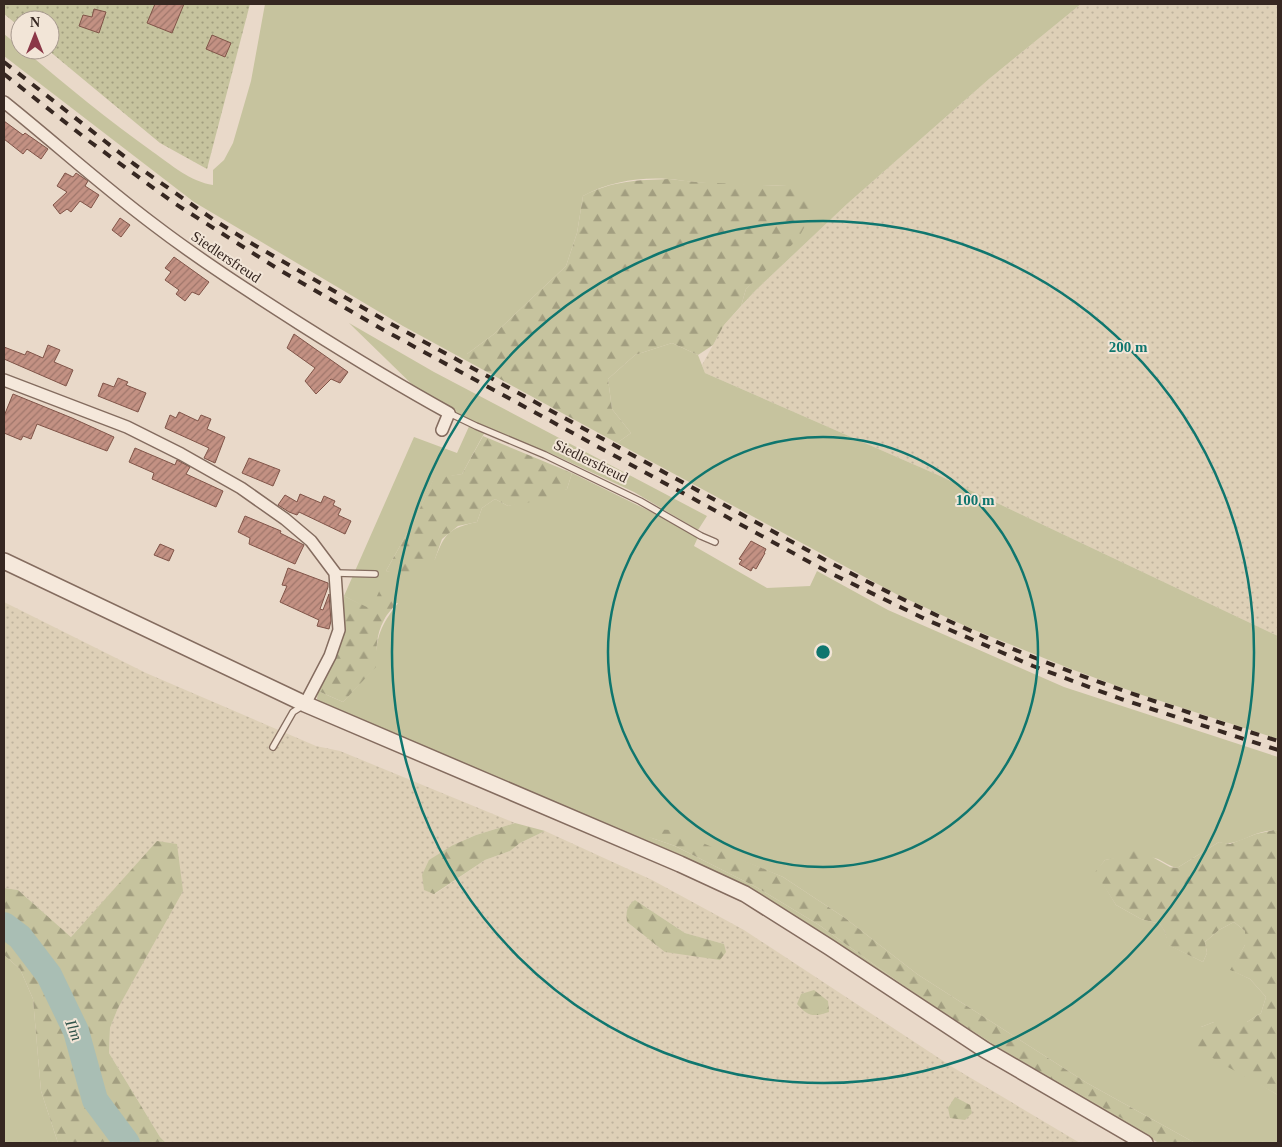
<svg xmlns="http://www.w3.org/2000/svg" width="1282" height="1147" font-family="Georgia,serif">
  <style>
    .farmland { fill: url(#farmland-dots); fill-rule: evenodd }
    .grass { fill: #c6c39e }
    .forest { fill: url(#forest-firs) }
    .garden { fill: url(#garden-dots) }
    .lines { fill: none; stroke-linecap: round; stroke-linejoin: round }
    .river { stroke: #a9beb4; stroke-width: 26 }
    .building { fill: url(#building-hatch); stroke: #805448 }
    .service-casing { stroke: #846c5f; stroke-width: 8 }
    .minor-casing { stroke: #846c5f; stroke-width: 14 }
    .tertiary-casing { stroke: #846c5f; stroke-width: 18 }
    .service { stroke: #f5e8db; stroke-width: 5.5 }
    .minor { stroke: #f5e8db; stroke-width: 11 }
    .tertiary { stroke: #f5e8db; stroke-width: 15 }
    .rail { stroke: #362721; stroke-width: 4; stroke-dasharray: 9 9; stroke-linecap: butt }
    .ring { fill: none; stroke: #0f766e; stroke-width: 2.5 }
    .labels { text-anchor: middle; dominant-baseline: central; stroke-width: 4; stroke-linejoin: round; paint-order: stroke }
    .street-label { font-size: 15px; fill: #362721; stroke: #f2e5d7 }
    .water-label { font-size: 16px; font-style: italic; fill: #32544b; stroke: #f2e5d7 }
    .centre { fill: #0f766e; stroke: #f2e5d7; stroke-width: 2.5 }
    .ring-label { font-size: 15px; text-anchor: middle; font-weight: bold; fill: #0f766e; stroke: #f2e5d7; stroke-width: 4; stroke-linejoin: round; paint-order: stroke }
  </style>
  <defs>
    <pattern id="farmland-dots" width="8" height="8" patternUnits="userSpaceOnUse" patternTransform="scale(1.25)"><rect width="8" height="8" fill="#ded0b7"/><path d="M2 2h.1M6 6h.1" fill="none" stroke="#bfb39d" stroke-width="1.8" stroke-linecap="round"/></pattern>
    <pattern id="forest-firs" width="22" height="20" patternUnits="userSpaceOnUse" patternTransform="scale(1.25)"><rect width="22" height="20" fill="#c6c39e"/><path d="M5 1l3.5 6h-7zM16 11l3.5 6h-7z" fill="#a29e80"/></pattern>
    <pattern id="garden-dots" width="8" height="8" patternUnits="userSpaceOnUse" patternTransform="scale(1.25)"><rect width="8" height="8" fill="#c6c39e"/><path d="M2 2h.1M6 6h.1" fill="none" stroke="#a29e80" stroke-width="1.8" stroke-linecap="round"/></pattern>
    <pattern id="building-hatch" width="6" height="6" patternUnits="userSpaceOnUse" patternTransform="scale(1.25)"><rect width="6" height="6" fill="#c39183"/><path d="M-1 1l2-2M0 6l6-6M5 7l2-2" fill="none" stroke="#9f766b"/></pattern>
  </defs>
  <rect width="100%" height="100%" fill="#e9d9c9"/>
  <g class="farmland">
    <polygon points="1081,4 1278,4 1278,636 938,475 705,373 702,365 724,325 756,290 847,204 989,79"/>
    <path d="M4,602l142,71 170,73 24,5 175,72 -39,12 -23,10 -18,49 50,-34 25,-9 10,-8 25,-12 107,49 92,50 210,138 126,75h-914l-6,-6 -51,-84 1,-25 8,-20 39,-166 -86,95 -53,-47 -14,-2zM635,900l50,33 39,11 -77,-6 -20,-16z"/>
  </g>
  <g class="grass">
    <path d="M265,4h816l-92,75 -142,125 -91,86 -15,16 5,-17 24,-25 17,-78c-31,-1 -62,-1 -92,-4 -9,0 -18,-3 -27,-3 -29,-2 -59,3 -85,17l-6,37 -11,33 -72,68 -27,20v7l-64,-35 -209,-124 -190,-146v-22l16,13v3h4c42,35 84,70 129,102 17,12 38,30 60,33v-15l11,-10 9,-17 18,-62z"/>
    <path d="M349,323l85,49 273,144 -9,14 -64,-38 -82,-38 -65,-26 -25,46 -28,5 -19,40 -29,52 7,1 42,-13c10,-26 14,-31 42,-37l5,-14 13,-9 13,7 59,-17 5,-16 106,52 20,12 -4,9 73,42 43,-2 7,-15 71,39 176,77 214,70v74c-17,-3 -31,9 -47,12 -4,1 -9,0 -12,-1l-42,26c-8,-2 -12,-6 -19,-9 -10,-4 -42,-1 -53,1l-9,12 20,33 25,14 19,5 5,8 4,13 34,17 4,-9 -2,-11 14,-12 15,-8 11,9v14l-14,25 19,9 16,18 -5,16 -14,9h-33l-13,5 52,53 25,15v48h-83l-108,-60 -170,-109 -72,-56 -62,-41 -47,-19 -87,-21 26,9 81,41 63,38 106,76 87,55 155,87h-8l-97,-54 -140,-85 -105,-74 -62,-38 -430,-186 -8,-7 1,-8 25,11 32,-35c1,-30 5,-41 23,-64l-27,7 -27,-14 70,-159 43,16 14,-31 -47,-26z"/>
    <polygon points="672,343 698,355 705,373 938,475 1278,636 1278,739 1139,694 1071,669 972,629 898,595 617,443 631,433 612,409 608,379 635,355"/>
    <polygon points="4,955 20,969 33,999 41,1091 58,1143 4,1143"/>
  </g>
  <g class="forest">
    <path d="M669,179l26,3 92,4 18,7 4,8 1,10 -3,11 -9,17 -52,50 -5,17 -17,19 -11,20 -15,10 -26,-12 -37,12 -27,24 4,30 19,24 -14,10 -150,-82v-7l27,-20 72,-68 11,-33 6,-37c28,-15 55,-16 86,-17z"/>
    <polygon points="483,436 572,473 567,489 548,499 508,506 495,499 482,508 477,522 458,526 442,539 435,559 421,571 409,577 386,571 415,519 434,478 462,474"/>
    <path d="M383,583l16,9c-2,16 -8,15 -15,28 -8,14 -8,31 -8,47l-33,35 -25,-11 26,-58v-37l27,13z"/>
    <polygon points="515,823 545,831 520,843 510,851 485,860 434,894 424,890 422,875 429,860 453,845 476,835"/>
    <polygon points="652,829 672,830 783,877 845,918 917,974 1087,1083 1195,1143 1167,1143 1164,1142 1012,1056 925,1001 819,925 756,887 675,846 649,837"/>
    <polygon points="1274,830 1278,831 1278,1095 1219,1062 1189,1043 1201,1027 1214,1022 1247,1022 1261,1013 1266,997 1250,979 1230,970 1245,945 1245,931 1234,922 1219,930 1205,942 1207,953 1203,962 1168,945 1165,932 1160,924 1141,919 1116,905 1095,872 1105,860 1119,857 1126,846 1140,850 1170,867 1177,868 1219,842 1230,844 1256,834"/>
    <polygon points="157,841 177,844 183,891 118,1008 110,1028 109,1053 160,1137 166,1143 58,1143 41,1091 33,999 20,969 4,955 4,888 18,890 71,937"/>
    <path d="M635,900l50,33 39,11 2,8 -6,8 -55,-8 -38,-30c-1,-11 -1,-15 8,-22z"/>
    <path d="M814,990l14,11 1,11c-15,5 -21,5 -32,-8l4,-10z"/>
    <polygon points="955,1097 970,1105 972,1113 965,1120 950,1118 948,1108"/>
  </g>
  <polygon class="garden" points="4,4 250,4 207,169 160,143 48,50 50,50 50,20 20,20 20,27 4,14"/>
  <g class="lines">
    <polyline class="river" points="4,925 20,937 49,975 76,1031 95,1100 127,1143"/>
  </g>
  <g class="building">
    <polygon points="155,4 184,4 172,33 147,23"/>
    <polygon points="94,9 106,12 99,33 79,26 83,15 92,17"/>
    <polygon points="212,35 231,43 225,57 206,49"/>
    <polygon points="4,121 23,135 25,133 48,149 41,159 27,149 23,154 4,139"/>
    <polygon points="65,173 73,177 76,173 88,181 85,186 99,195 91,208 80,201 71,212 67,209 60,214 53,205 67,192 57,186"/>
    <polygon points="120,218 130,225 121,237 112,230"/>
    <polygon points="174,257 209,282 199,295 192,292 185,301 176,294 179,290 165,280 171,272 165,268"/>
    <polygon points="294,334 348,372 340,383 331,379 316,394 305,381 315,368 287,348"/>
    <polygon points="48,345 60,350 54,362 73,370 66,386 4,359 4,347 25,355 27,351 43,358"/>
    <polygon points="118,378 128,382 126,385 146,393 138,412 98,396 103,383 114,387"/>
    <polygon points="13,394 72,418 114,437 107,451 37,424 31,439 23,436 21,440 4,433 4,416"/>
    <polygon points="179,412 198,421 201,415 211,419 207,429 225,437 215,463 204,458 209,448 165,428 170,415 176,418"/>
    <polygon points="135,448 175,465 177,460 190,467 186,474 223,491 216,507 152,479 154,473 129,462"/>
    <polygon points="249,458 280,470 273,486 242,473"/>
    <polygon points="300,494 321,503 324,496 335,501 333,505 341,509 338,515 351,521 345,534 299,512 297,515 289,512 278,505 285,495 297,502"/>
    <polygon points="245,516 281,531 280,533 304,545 295,564 249,544 250,538 238,532"/>
    <polygon points="751,541 766,549 764,553 765,553 756,569 753,567 751,571 739,564 742,560 739,559"/>
    <polygon points="160,544 174,550 169,561 154,555"/>
    <polygon points="288,568 328,583 328,587 320,609 323,610 329,594 331,621 329,629 317,626 319,620 280,602 287,586 282,585"/>
  </g>
  <g class="lines">
    <defs>
      <g id="service">
        <polyline points="449,413 476,426 545,455 640,501 701,536 715,542"/>
        <polyline points="335,573 375,574"/>
        <polyline points="273,747 293,712 304,705"/>
      </g>
      <g id="minor">
        <path d="M4,102c50,40 97,83 149,122 47,36 97,68 147,100 49,31 98,61 149,89l-7,17"/>
        <polyline points="4,380 127,427 181,454 241,488 285,519 311,541 335,573 339,630 330,656 305,704"/>
      </g>
      <polyline id="tertiary" points="4,561 305,704 680,864 745,894 829,947 985,1050 1145,1143"/>
    </defs>
    <use href="#service" class="service-casing"/>
    <use href="#minor" class="minor-casing"/>
    <use href="#tertiary" class="tertiary-casing"/>
    <use href="#service" class="service"/>
    <use href="#minor" class="minor"/>
    <use href="#tertiary" class="tertiary"/>
    <g class="rail">
      <path d="M4,62l130,102 80,56 42,26 130,75 445,242c54,28 111,56 168,80 91,39 185,68 279,98"/>
      <polyline points="4,74 89,141 174,203 278,269 380,328 826,571 925,619 1033,666 1121,699 1278,750"/>
    </g>
  </g>
  <g class="ring">
    <circle cx="823" cy="652" r="215"/>
    <circle cx="823" cy="652" r="431"/>
  </g>
  <g class="labels">
    <g class="street-label">
      <text transform="translate(226 257) rotate(34)">Siedlersfreud</text>
      <text transform="translate(591 461) rotate(26)">Siedlersfreud</text>
    </g>
    <g class="water-label">
      <text transform="translate(74 1030) rotate(68)">Ilm</text>
    </g>
  </g>
  <circle cx="823" cy="652" r="8" class="centre"/>
  <g class="ring-label">
    <text x="1128" y="352">200 m</text>
    <text x="975" y="505">100 m</text>
  </g>
  <rect width="1282" height="1147" fill="none" stroke="#362721" stroke-width="10"/>
  <g transform="translate(35 35)"><circle r="24" fill="#f2e5d7" stroke="#a7998e"/>
  <path d="M0-4L9 19L0 12L-9 19Z" fill="#8b3747"/>
  <text y="-8" font-size="14" font-weight="bold" text-anchor="middle" fill="#362721">N</text>
  </g>
</svg>
